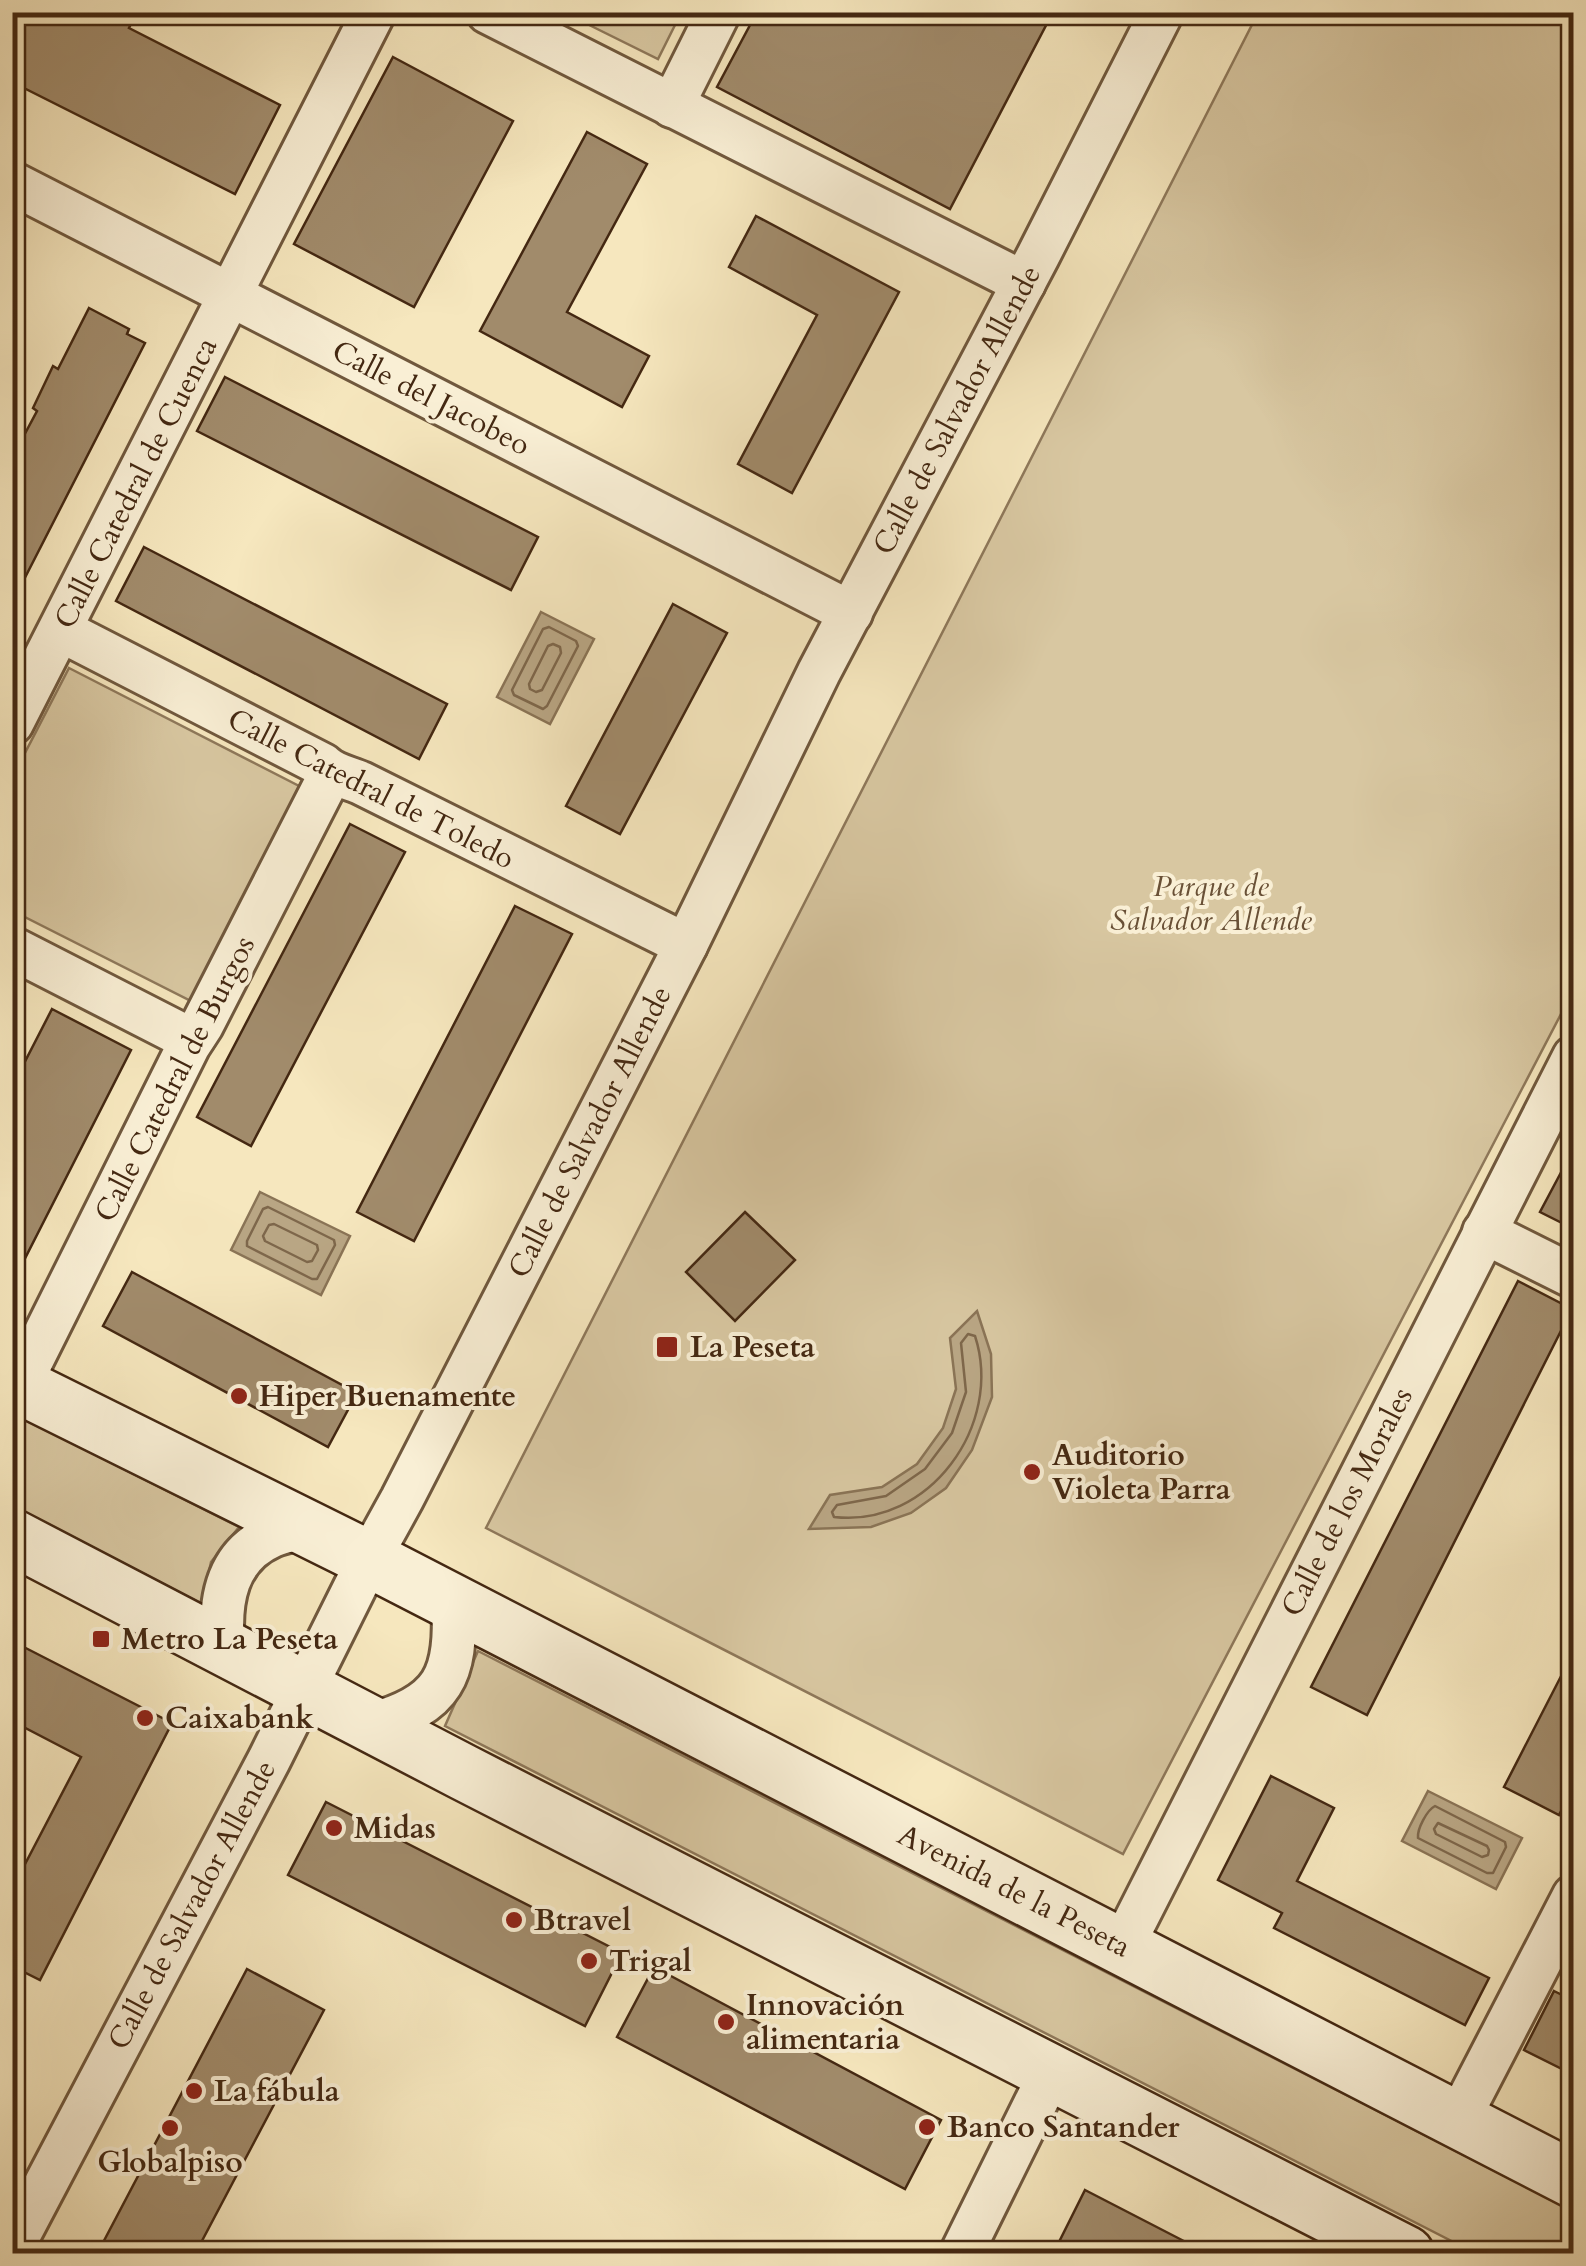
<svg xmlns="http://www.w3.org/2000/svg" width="1586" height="2266" font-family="Cardo,serif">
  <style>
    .green { fill: #d8c7a1; stroke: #8e785a; stroke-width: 2.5 }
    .water { fill: #b9a684; stroke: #8a7456; stroke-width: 2.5 }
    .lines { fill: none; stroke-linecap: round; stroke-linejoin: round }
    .shore { stroke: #7e674b; stroke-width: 2.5 }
    .building { fill: #a18b6b; stroke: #442812; stroke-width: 2.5 }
    .street-casing { stroke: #70583d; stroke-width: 48 }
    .secondary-casing { stroke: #442812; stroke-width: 60 }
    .street { stroke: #f9efd5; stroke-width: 42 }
    .secondary { stroke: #f9efd5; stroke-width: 55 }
    .poi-dot { fill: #8f2418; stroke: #f9efd5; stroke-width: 4 }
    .labels { text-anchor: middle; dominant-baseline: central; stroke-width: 8; stroke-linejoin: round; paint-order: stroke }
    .street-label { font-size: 30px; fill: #442812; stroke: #f9efd5 }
    .park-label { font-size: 30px; font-style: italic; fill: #695036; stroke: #f9efd5 }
    .poi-label { font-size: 30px; font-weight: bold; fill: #442812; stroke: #f9efd5; text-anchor: start }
  </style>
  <rect width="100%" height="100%" fill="#f6e7be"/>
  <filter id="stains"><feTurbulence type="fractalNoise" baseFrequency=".002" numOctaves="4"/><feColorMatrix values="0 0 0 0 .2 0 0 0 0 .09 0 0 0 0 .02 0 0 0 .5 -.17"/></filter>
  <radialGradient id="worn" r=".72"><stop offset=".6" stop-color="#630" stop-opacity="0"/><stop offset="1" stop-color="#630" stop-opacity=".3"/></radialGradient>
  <g class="green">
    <polygon points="565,13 681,12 681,13 658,59"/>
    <polygon points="1258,13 1573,13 1573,991 1123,1854 486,1528"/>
    <polygon points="69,668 301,787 191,1001 13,911 12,778"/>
    <polygon points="12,1413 239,1527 211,1562 202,1604 13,1506"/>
    <polygon points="478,1651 1573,2211 1573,2253 1475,2253 445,1726"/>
  </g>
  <g class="water">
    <polygon points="541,612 594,639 550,724 497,697"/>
    <polygon points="260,1192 350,1236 321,1295 231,1250"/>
    <polygon points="977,1311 991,1354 992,1397 972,1450 946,1488 911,1513 871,1527 809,1529 830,1495 882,1487 917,1464 943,1428 956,1389 950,1338"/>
    <polygon points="1428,1791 1522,1838 1496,1889 1402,1841"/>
  </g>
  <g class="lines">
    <g class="shore">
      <polygon points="549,627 576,641 578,646 547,706 543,709 514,695 512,690 543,629"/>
      <polygon points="553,644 560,647 561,653 542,690 536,692 530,689 529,684 548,646"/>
      <polygon points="268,1207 334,1240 335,1245 317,1279 312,1279 247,1246 247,1241 263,1209"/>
      <polygon points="274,1224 317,1245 318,1250 312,1261 307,1262 265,1241 263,1236 269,1225"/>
      <path d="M968,1334l7,2c29,89 -46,192 -141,181l-2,-5 5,-7 49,-9 39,-27 27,-36 14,-41 -5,-49z"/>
      <path d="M1435,1806l70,36 1,5 -13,26h-6l-69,-35c-1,-9 9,-28 17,-32z"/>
      <polygon points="1438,1823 1487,1846 1489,1850 1488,1855 1482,1857 1436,1834 1434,1829"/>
    </g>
  </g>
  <g class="building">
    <polygon points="31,12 137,12 129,28 280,105 235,194 12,82 12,49"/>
    <polygon points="757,12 1053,12 950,209 717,87"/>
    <polygon points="393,57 513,121 414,307 294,244"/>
    <polygon points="587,132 647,164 567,312 649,356 622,407 480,331"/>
    <polygon points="756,216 899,292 792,493 738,464 817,315 729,267"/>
    <polygon points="89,308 129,329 127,334 145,343 12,603 12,458 37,411 33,408 53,366 58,369"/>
    <polygon points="225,377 538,537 511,590 197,431"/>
    <polygon points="144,547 447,704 419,759 116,601"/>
    <polygon points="673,604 727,633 620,834 566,806"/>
    <polygon points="350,824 405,852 251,1146 197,1117"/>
    <polygon points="515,906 572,934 414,1241 357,1212"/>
    <polygon points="52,1009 131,1050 13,1282 12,1072 18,1075"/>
    <polygon points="1574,1148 1574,1229 1540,1212"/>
    <polygon points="745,1212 795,1260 735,1321 686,1272"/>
    <polygon points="132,1272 357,1393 328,1447 103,1326"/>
    <polygon points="1518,1281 1572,1309 1367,1715 1311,1687"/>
    <polygon points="12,1641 172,1723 40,1980 12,1966 12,1889 81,1757 12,1721"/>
    <polygon points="1574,1651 1574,1786 1559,1815 1504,1787"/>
    <polygon points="1271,1776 1334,1808 1297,1881 1489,1978 1465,2025 1274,1928 1282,1913 1218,1880"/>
    <polygon points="326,1802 622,1953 585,2026 288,1875"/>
    <polygon points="654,1967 941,2120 905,2189 617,2037"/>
    <polygon points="247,1969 324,2010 195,2254 97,2254"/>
    <polygon points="1554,1991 1574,2001 1574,2075 1524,2050"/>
    <polygon points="1085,2190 1209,2254 1053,2254"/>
  </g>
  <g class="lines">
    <defs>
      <g id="street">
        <polyline points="488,12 1024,283"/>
        <polyline points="672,106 719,12"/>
        <polyline points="12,183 851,613"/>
        <path d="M58,636l7,-2 7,2 251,129c10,10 24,12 38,18l325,162"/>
        <polyline points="12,723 374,12"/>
        <polyline points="12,948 180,1034 195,1035"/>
        <polyline points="1484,1232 1574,1277"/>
        <polyline points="23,1387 30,1364 189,1045 202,1025 331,773"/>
        <path d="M223,1646c-4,-45 3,-90 49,-110 9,-4 21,-6 31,-9"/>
        <path d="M373,1724c70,-19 85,-49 80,-120"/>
        <polyline points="1122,1947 1574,1057"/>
        <polyline points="1457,2122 1574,1896"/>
        <polyline points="12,2248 269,1760 369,1559 402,1499 686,945 819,672 1038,256 1162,12"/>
        <polyline points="961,2254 1051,2072"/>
      </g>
      <g id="secondary">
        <polyline points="12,1382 369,1559 1574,2180"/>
        <polyline points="12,1537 463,1772 1406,2254"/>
      </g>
    </defs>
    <use href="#street" class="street-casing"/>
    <use href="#secondary" class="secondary-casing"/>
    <use href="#street" class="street"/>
    <use href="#secondary" class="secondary"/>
  </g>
  <g class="poi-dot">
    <rect x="655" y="1335" width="24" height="24" rx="5"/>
    <circle cx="239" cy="1396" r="10"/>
    <circle cx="1032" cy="1472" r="10"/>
    <rect x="91" y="1629" width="20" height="20" rx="5"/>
    <circle cx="145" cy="1718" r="10"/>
    <circle cx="334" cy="1828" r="10"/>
    <circle cx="514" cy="1920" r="10"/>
    <circle cx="589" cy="1961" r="10"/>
    <circle cx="726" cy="2022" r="10"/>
    <circle cx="194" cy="2091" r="10"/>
    <circle cx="927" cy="2127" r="10"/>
    <circle cx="170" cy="2128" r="10"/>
  </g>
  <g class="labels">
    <g class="street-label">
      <text transform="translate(431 398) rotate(27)">Calle del Jacobeo</text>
      <text transform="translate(957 410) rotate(-62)">Calle de Salvador Allende</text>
      <text transform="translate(136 483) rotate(-63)">Calle Catedral de Cuenca</text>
      <text transform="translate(371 789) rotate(27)">Calle Catedral de Toledo</text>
      <text transform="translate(175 1079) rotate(-63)">Calle Catedral de Burgos</text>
      <text transform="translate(590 1132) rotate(-63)">Calle de Salvador Allende</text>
      <text transform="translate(1347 1502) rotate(-63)">Calle de los Morales</text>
      <text transform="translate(1014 1891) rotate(27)">Avenida de la Peseta</text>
      <text transform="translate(192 1905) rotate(-62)">Calle de Salvador Allende</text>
    </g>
    <g class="park-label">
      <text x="1211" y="886">Parque de<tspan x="1211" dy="34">Salvador Allende</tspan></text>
    </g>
    <g class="poi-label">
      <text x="690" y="1347">La Peseta</text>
      <text x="259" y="1396">Hiper Buenamente</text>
      <text x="1052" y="1455">Auditorio<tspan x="1052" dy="34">Violeta Parra</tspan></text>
      <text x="121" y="1639">Metro La Peseta</text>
      <text x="165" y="1718">Caixabank</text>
      <text x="354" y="1828">Midas</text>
      <text x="534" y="1920">Btravel</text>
      <text x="609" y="1961">Trigal</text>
      <text x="746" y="2005">Innovación<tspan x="746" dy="34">alimentaria</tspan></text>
      <text x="214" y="2091">La fábula</text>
      <text x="947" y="2127">Banco Santander</text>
      <text x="170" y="2162" text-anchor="middle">Globalpiso</text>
    </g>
  </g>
  <rect width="1586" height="2266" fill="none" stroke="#f6e7be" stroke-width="50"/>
  <rect x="15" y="15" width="1556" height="2236" fill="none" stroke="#442812" stroke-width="5"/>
  <rect x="25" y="25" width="1536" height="2216" fill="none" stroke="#442812" stroke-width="2.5"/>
  <rect width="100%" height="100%" filter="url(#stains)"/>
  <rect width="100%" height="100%" fill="url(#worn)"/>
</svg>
